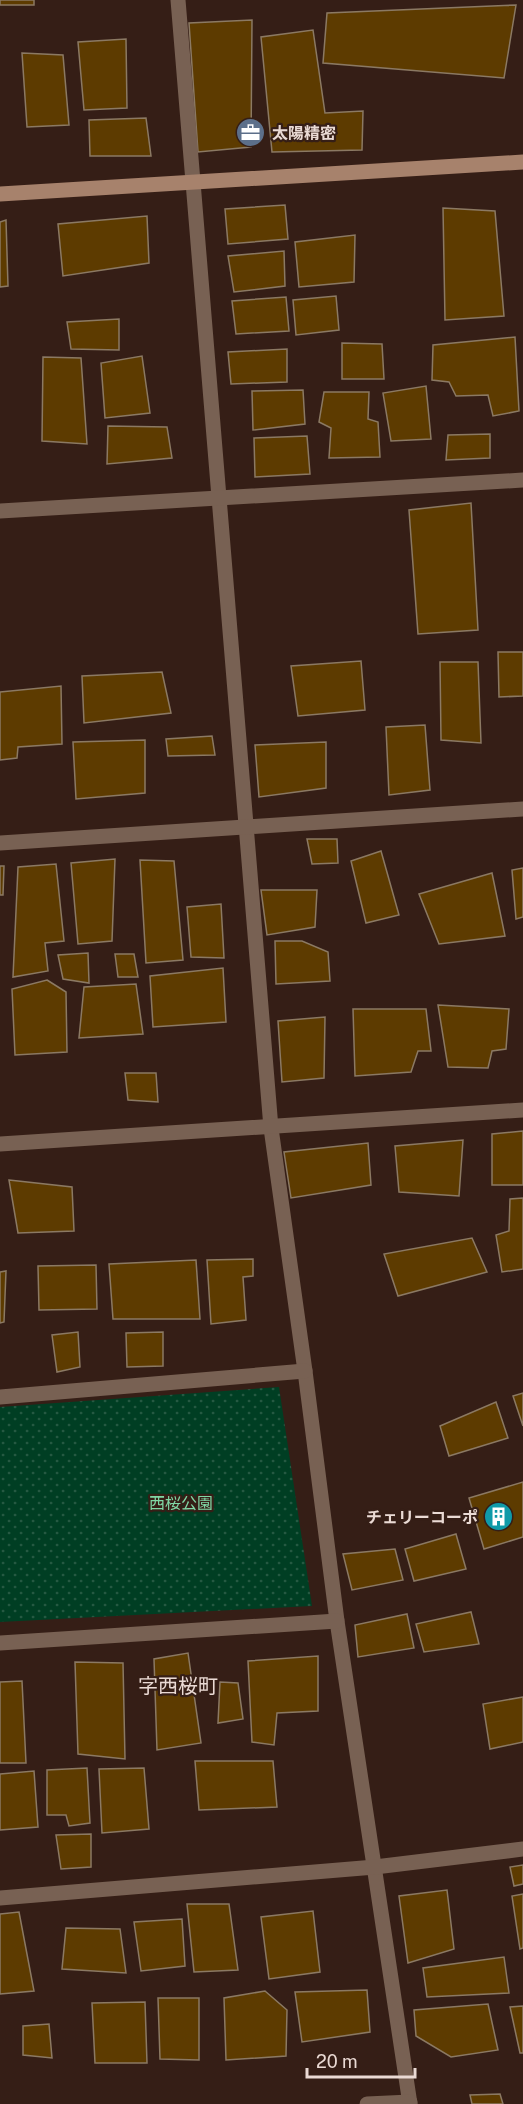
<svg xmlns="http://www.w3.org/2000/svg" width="523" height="2104" font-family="'Public Sans','Noto Sans JP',sans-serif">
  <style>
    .park { fill: url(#park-dots) }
    .building { fill: #5d3b00; stroke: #8b7963; stroke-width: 1.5 }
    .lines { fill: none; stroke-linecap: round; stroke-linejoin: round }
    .street { stroke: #786153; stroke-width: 15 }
    .secondary { stroke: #a7826c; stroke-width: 15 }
    .labels { text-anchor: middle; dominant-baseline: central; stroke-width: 4.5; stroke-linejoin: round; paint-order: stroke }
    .poi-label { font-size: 16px; font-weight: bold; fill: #eadad4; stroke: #351e16; text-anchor: start }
    .park-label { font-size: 16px; fill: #80d7a5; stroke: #351e16 }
    .quarter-label { font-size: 20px; fill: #eadad4; stroke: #351e16 }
  </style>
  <defs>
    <pattern id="park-dots" width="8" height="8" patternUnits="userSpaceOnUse" patternTransform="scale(1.5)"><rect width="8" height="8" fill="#003e23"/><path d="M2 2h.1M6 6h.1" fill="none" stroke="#255942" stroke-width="1.8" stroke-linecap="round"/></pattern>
  </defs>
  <rect width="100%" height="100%" fill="#351e16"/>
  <polygon class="park" points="279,1387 312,1606 0,1622 0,1407"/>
  <g class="building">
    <rect x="0" y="0" width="34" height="5"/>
    <polygon points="516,5 504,78 323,63 327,13"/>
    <polygon points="252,20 251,147 198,152 189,23"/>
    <polygon points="313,30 325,113 363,111 362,150 272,152 261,37"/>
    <polygon points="126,39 127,108 84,110 78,42"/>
    <polygon points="22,53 63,55 69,125 27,127"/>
    <polygon points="146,118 151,156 90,156 89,120"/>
    <polygon points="285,205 288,239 228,244 225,209"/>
    <polygon points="443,208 495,211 504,316 445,320"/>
    <polygon points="147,216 149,263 63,276 58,224"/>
    <polygon points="6,220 8,286 0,287 0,222"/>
    <polygon points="355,235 354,282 299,287 295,242"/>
    <polygon points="284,251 285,286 234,292 228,256"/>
    <polygon points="336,296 339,330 296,335 293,300"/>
    <polygon points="286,297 289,331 236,334 232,301"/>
    <polygon points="119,319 119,350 71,349 67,322"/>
    <polygon points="515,337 519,411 493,416 488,395 456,396 449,382 432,380 433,345"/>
    <polygon points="342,343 382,344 384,379 342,379"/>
    <polygon points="287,349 287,382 231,384 228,352"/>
    <polygon points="142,356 150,413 105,418 101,363"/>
    <polygon points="43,357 81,358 87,444 42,441"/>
    <polygon points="426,386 431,439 391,441 383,393"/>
    <polygon points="303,390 305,424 253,430 252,391"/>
    <polygon points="324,392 369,392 368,419 378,422 380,457 329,458 331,428 319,422"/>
    <polygon points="108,426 167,427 172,458 107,464"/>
    <polygon points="490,434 490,458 446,460 448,435"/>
    <polygon points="307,436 310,474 255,477 254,438"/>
    <polygon points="471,503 478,630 418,634 409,510"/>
    <polygon points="498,652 523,652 523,696 499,697"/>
    <polygon points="361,661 365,710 298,716 291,666"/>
    <polygon points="440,662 478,662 481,743 441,740"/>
    <polygon points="162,672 171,713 84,723 82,676"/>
    <polygon points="61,686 62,744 18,747 17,758 0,760 0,692"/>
    <polygon points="425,725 430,790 389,795 386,727"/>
    <polygon points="212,736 215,755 168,756 166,739"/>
    <polygon points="145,740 145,793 76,799 73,742"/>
    <polygon points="326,742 326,788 259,797 255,745"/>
    <polygon points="307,839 337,839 338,863 312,864"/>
    <polygon points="381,851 399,915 366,923 351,861"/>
    <polygon points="115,859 112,941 78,944 71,863"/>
    <polygon points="140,860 174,861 183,960 146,963"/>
    <polygon points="56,864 64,941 45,943 48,971 13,977 18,867"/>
    <polygon points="0,866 4,866 3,895 0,895"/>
    <polygon points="523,868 523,917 516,919 512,870"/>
    <polygon points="492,873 505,936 439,944 419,894"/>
    <polygon points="261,890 317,890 315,927 267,935"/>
    <polygon points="221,904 224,958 191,957 187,907"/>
    <polygon points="275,941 302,941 328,952 330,981 276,984"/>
    <polygon points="88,953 89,983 63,979 58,955"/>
    <polygon points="115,954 134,954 138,977 118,977"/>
    <polygon points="223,968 226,1022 153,1027 150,976"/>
    <polygon points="47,980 66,992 67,1052 15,1055 12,989"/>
    <polygon points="136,984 143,1034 79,1038 84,987"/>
    <polygon points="438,1005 509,1009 506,1049 492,1051 488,1068 448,1067"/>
    <polygon points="353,1009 426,1009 431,1051 418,1051 411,1072 355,1076"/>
    <polygon points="325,1017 324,1078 282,1082 278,1021"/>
    <polygon points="125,1073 156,1073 158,1102 128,1100"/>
    <polygon points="523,1131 523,1185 492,1185 492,1134"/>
    <polygon points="463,1140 459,1196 399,1192 395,1146"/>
    <polygon points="368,1143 371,1185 291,1198 284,1152"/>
    <polygon points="9,1180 72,1187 74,1231 18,1233"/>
    <polygon points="523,1198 523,1269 502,1272 496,1235 509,1231 510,1199"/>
    <polygon points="472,1238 487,1272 398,1296 384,1254"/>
    <polygon points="253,1259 253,1276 243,1277 246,1320 211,1324 207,1260"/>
    <polygon points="196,1260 200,1319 113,1319 109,1264"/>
    <polygon points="96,1265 97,1309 39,1310 38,1266"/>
    <polygon points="6,1271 4,1322 0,1323 0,1272"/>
    <polygon points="78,1332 80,1367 57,1372 52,1335"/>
    <polygon points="163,1332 163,1366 127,1367 126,1333"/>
    <polygon points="523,1393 523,1426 513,1396"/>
    <polygon points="496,1402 508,1438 449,1456 440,1426"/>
    <polygon points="523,1482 523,1537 484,1549 469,1498"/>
    <polygon points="456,1534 466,1569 414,1581 405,1549"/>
    <polygon points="395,1549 403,1580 352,1590 343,1554"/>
    <polygon points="471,1612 479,1644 424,1652 416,1624"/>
    <polygon points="407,1614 414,1648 358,1657 355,1625"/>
    <polygon points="188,1653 201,1743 157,1750 154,1659"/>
    <polygon points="318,1656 318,1711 277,1713 274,1745 252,1742 248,1661"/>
    <polygon points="75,1662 123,1663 125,1759 78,1754"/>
    <polygon points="22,1681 26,1763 0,1763 0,1682"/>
    <polygon points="220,1682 238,1683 243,1719 218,1723"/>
    <polygon points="523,1697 523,1742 490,1749 483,1704"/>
    <polygon points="195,1761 273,1761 277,1807 199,1810"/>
    <polygon points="87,1768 90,1823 69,1826 66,1815 47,1815 47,1770"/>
    <polygon points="144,1768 149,1829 102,1833 99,1769"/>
    <polygon points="34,1771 38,1827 0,1830 0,1774"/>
    <polygon points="91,1834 91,1867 61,1869 56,1835"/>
    <polygon points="523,1865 523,1884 514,1886 510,1867"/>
    <polygon points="447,1890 454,1949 408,1963 399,1896"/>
    <polygon points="523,1894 523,1948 520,1949 512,1896"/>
    <polygon points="187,1904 229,1904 238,1970 194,1972"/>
    <polygon points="313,1911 320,1972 269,1979 261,1917"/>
    <polygon points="19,1912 34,1991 0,1994 0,1914"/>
    <polygon points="182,1919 185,1966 141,1971 134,1922"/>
    <polygon points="66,1928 120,1929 126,1973 62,1969"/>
    <polygon points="504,1957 509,1993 427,1997 423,1968"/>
    <polygon points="367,1990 370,2032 302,2042 295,1992"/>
    <polygon points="265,1991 287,2010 286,2056 226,2060 224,1998"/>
    <polygon points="158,1998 199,1998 199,2060 160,2059"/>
    <polygon points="145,2002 147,2063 95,2063 92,2003"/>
    <polygon points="488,2004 498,2050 451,2057 416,2036 414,2010"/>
    <polygon points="523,2006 523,2053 520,2053 510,2007"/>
    <polygon points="49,2024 52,2058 23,2055 23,2026"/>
    <polygon points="500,2094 503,2104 472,2104 470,2095"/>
  </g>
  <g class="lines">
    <g class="street">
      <polyline points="178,0 271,1128 305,1371 337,1621 410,2104"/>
      <polyline points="0,511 523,480"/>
      <polyline points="0,843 523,809"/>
      <polyline points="0,1144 523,1110"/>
      <polyline points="0,1397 305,1371"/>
      <polyline points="0,1643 337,1621"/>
      <polyline points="0,1898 375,1867 523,1849"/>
      <polyline points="367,2104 410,2102"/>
    </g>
    <polyline class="secondary" points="0,194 523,162"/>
  </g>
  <defs>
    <symbol id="office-disc" viewBox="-11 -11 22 22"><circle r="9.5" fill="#5c6f8a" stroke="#351e16"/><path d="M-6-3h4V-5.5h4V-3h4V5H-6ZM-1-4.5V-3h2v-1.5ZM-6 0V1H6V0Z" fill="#fff"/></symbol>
    <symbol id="building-disc" viewBox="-11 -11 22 22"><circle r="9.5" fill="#0f9aa8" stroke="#351e16"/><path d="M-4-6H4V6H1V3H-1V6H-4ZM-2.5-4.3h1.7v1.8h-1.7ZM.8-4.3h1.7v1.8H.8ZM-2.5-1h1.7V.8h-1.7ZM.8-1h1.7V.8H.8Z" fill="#fff"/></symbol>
  </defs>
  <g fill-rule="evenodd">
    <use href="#office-disc" x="234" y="116" width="33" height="33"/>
    <use href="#building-disc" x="482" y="1500" width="33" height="33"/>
  </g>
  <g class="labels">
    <g class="poi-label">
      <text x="272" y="133">太陽精密</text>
      <text x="478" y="1517" text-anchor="end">チェリーコーポ</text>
    </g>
    <g class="park-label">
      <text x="181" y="1503">西桜公園</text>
    </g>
    <g class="quarter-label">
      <text x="178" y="1686">字西桜町</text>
    </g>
  </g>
  <path d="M307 2068v9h108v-9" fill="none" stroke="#eadad4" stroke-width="3"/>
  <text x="316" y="2068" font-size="18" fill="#eadad4" stroke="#351e16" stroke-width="4.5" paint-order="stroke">20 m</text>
</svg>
